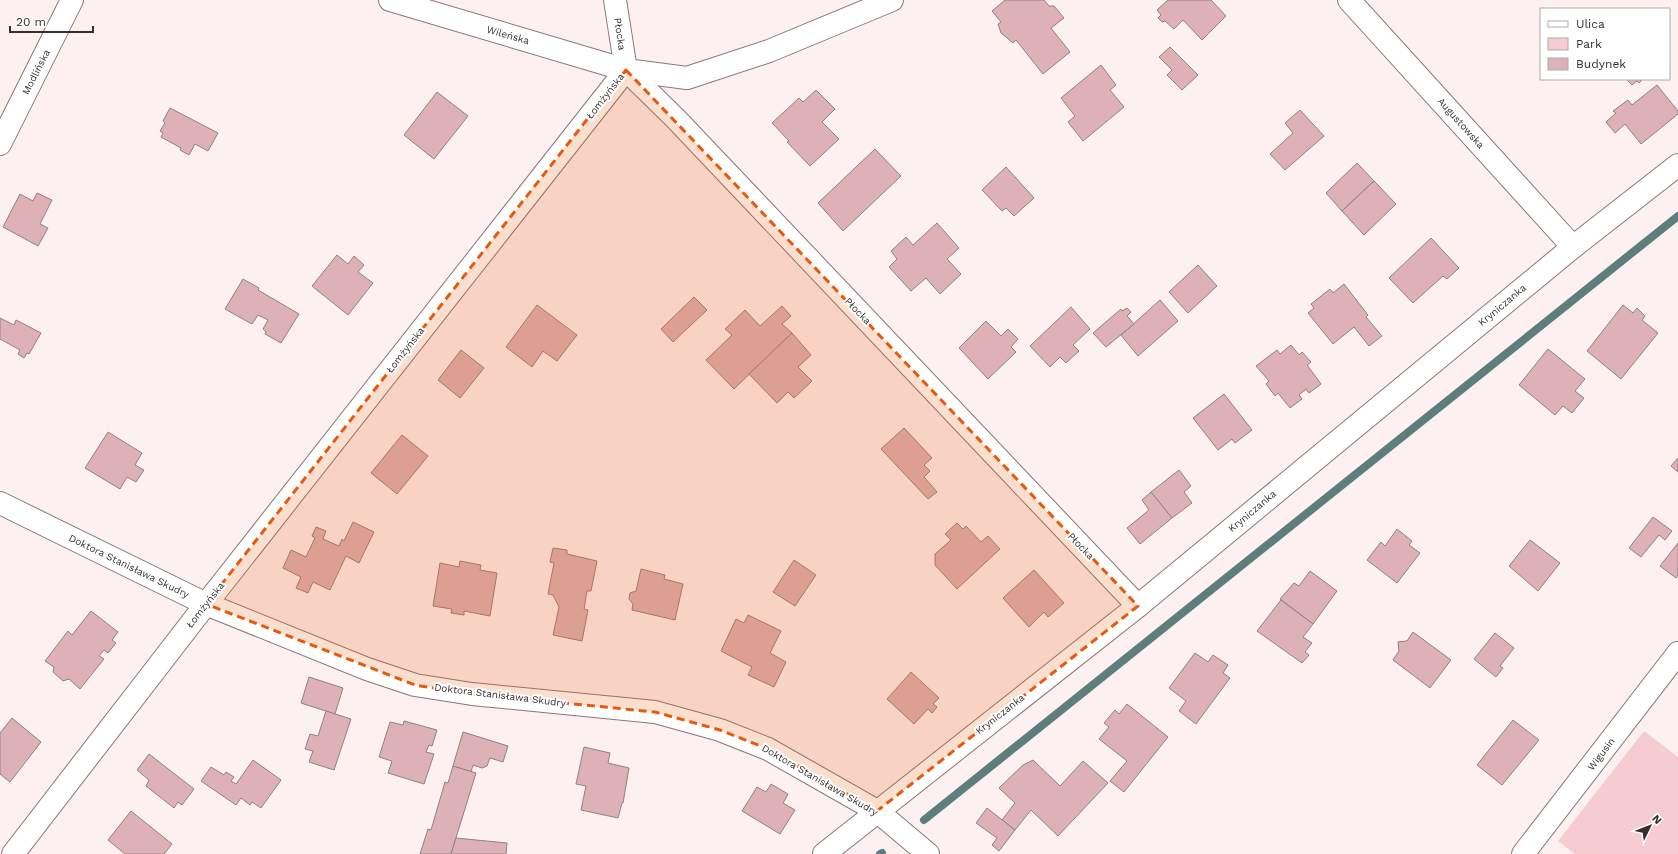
<svg xmlns="http://www.w3.org/2000/svg" width="1678" height="854" font-family="'Work Sans',sans-serif">
  <style>
    .green { fill: #f7ccd0 }
    .lines { fill: none; stroke-linecap: round; stroke-linejoin: round }
    .stream { stroke: #5e7e7e; stroke-width: 8 }
    .building { fill: #ddb1b6; stroke: #928081 }
    .minor-casing { stroke: #897779; stroke-width: 24 }
    .minor { stroke: #fff; stroke-width: 22 }
    .marked { fill: #e8590c; fill-opacity: 0.2; stroke: #e8590c; stroke-width: 3; stroke-dasharray: 8 5; stroke-linejoin: round }
    .labels { text-anchor: middle; dominant-baseline: central; stroke-width: 4; stroke-linejoin: round; paint-order: stroke }
    .street-label { font-size: 10px; fill: #352e2e; stroke: #fff }
  </style>
  <rect width="100%" height="100%" fill="#fdf0f1"/>
  <polygon class="green" points="1644,731 1678,757 1678,854 1575,854 1558,841"/>
  <g class="lines">
    <g class="stream">
      <polyline points="924,820 1678,216"/>
      <polyline points="880,854 882,853"/>
    </g>
  </g>
  <g class="building">
    <polygon points="1005,0 1044,0 1049,6 1054,6 1064,18 1051,28 1070,52 1043,74 1016,40 1013,43 1001,33 998,24 1001,22 992,11"/>
    <polygon points="1168,0 1211,0 1226,16 1202,40 1183,20 1174,29 1165,21 1162,22 1158,18 1161,15 1157,10"/>
    <polygon points="1170,47 1198,75 1182,90 1167,75 1172,70 1159,57"/>
    <polygon points="1101,65 1116,85 1110,90 1124,107 1083,141 1068,122 1075,116 1061,98"/>
    <polygon points="1626,79 1643,79 1639,83 1637,81 1632,85"/>
    <polygon points="1657,85 1678,111 1678,114 1641,144 1625,124 1615,133 1606,122 1616,113 1613,111 1628,100 1632,105"/>
    <polygon points="816,90 835,109 822,122 839,139 810,166 787,142 789,141 772,123 799,98 803,102"/>
    <polygon points="437,92 468,116 434,159 404,135"/>
    <polygon points="170,108 218,133 208,151 195,144 189,155 180,150 181,148 161,137 163,133 160,131 165,123 163,121"/>
    <polygon points="1300,110 1324,136 1285,170 1270,154 1293,133 1285,123"/>
    <polygon points="875,149 901,176 843,231 818,203"/>
    <polygon points="1357,163 1374,181 1342,211 1326,193"/>
    <polygon points="1006,167 1034,198 1014,216 1006,208 1002,211 982,190"/>
    <polygon points="1374,181 1396,204 1364,235 1342,211"/>
    <polygon points="37,193 52,200 40,224 48,228 38,246 3,227 20,194 33,201"/>
    <polygon points="937,223 959,248 947,259 961,274 940,294 926,278 911,291 889,267 897,259 891,251 906,237 913,245"/>
    <polygon points="1431,238 1459,268 1447,279 1443,276 1413,303 1389,278"/>
    <polygon points="337,255 348,264 354,256 364,265 358,272 373,283 348,315 312,286"/>
    <polygon points="1198,265 1217,286 1188,313 1169,292"/>
    <polygon points="243,279 259,288 258,290 299,314 281,343 265,334 266,332 263,329 268,320 258,315 252,324 225,309"/>
    <polygon points="1344,284 1368,315 1366,317 1382,336 1369,346 1354,327 1333,344 1308,313 1314,308 1311,304 1330,289 1333,293"/>
    <polygon points="694,297 707,310 673,342 661,329"/>
    <polygon points="1160,300 1178,321 1138,356 1121,335"/>
    <polygon points="537,305 577,335 557,361 543,351 532,367 506,347"/>
    <polygon points="1623,305 1633,313 1637,308 1645,316 1642,320 1658,333 1621,379 1587,351"/>
    <polygon points="782,306 791,316 782,324 792,333 734,389 706,360 732,335 725,329 745,310 760,326"/>
    <polygon points="1071,307 1090,329 1073,345 1079,351 1066,363 1060,357 1050,367 1030,346"/>
    <polygon points="1127,308 1131,312 1127,316 1134,324 1106,347 1093,333 1121,309 1122,311"/>
    <polygon points="0,318 14,325 16,320 41,333 29,354 27,353 24,358 18,354 20,350 0,339"/>
    <polygon points="986,321 1001,336 1008,329 1018,339 1011,347 1016,352 988,379 959,348"/>
    <polygon points="792,333 811,355 798,367 812,381 794,398 788,392 777,403 749,374"/>
    <polygon points="1291,345 1299,355 1302,352 1311,362 1307,365 1321,384 1309,393 1306,389 1299,395 1302,399 1290,408 1278,393 1275,396 1266,384 1269,381 1256,366 1277,350 1280,354"/>
    <polygon points="1548,349 1585,379 1575,391 1584,398 1572,413 1563,406 1555,415 1519,385"/>
    <polygon points="461,350 484,368 460,398 438,380"/>
    <polygon points="1224,394 1252,430 1235,443 1232,439 1218,450 1193,418"/>
    <polygon points="904,428 932,458 924,465 930,471 924,477 937,492 928,499 881,449"/>
    <polygon points="108,432 142,453 135,465 144,470 136,482 127,477 120,489 85,468"/>
    <polygon points="402,435 428,456 397,494 371,473"/>
    <polygon points="1678,458 1678,472 1671,466"/>
    <polygon points="1179,470 1191,486 1184,492 1192,503 1172,518 1151,492"/>
    <polygon points="1151,492 1172,518 1140,544 1127,528 1149,510 1142,500"/>
    <polygon points="1653,517 1672,531 1665,540 1659,535 1641,557 1629,548"/>
    <polygon points="353,522 374,532 359,563 346,556 330,590 313,582 308,593 296,588 301,577 283,568 291,550 306,557 315,538 312,536 316,527 326,531 323,539 339,546 342,539 344,541"/>
    <polygon points="957,523 963,529 966,526 981,542 988,536 1000,549 957,589 935,565 935,554 951,540 945,534"/>
    <polygon points="1397,529 1412,541 1409,545 1420,553 1397,583 1367,560 1381,542 1385,546"/>
    <polygon points="1530,540 1560,563 1538,591 1509,566"/>
    <polygon points="1678,543 1678,575 1676,578 1660,566"/>
    <polygon points="553,548 567,550 567,554 597,561 591,591 587,591 584,609 588,610 582,641 553,635 559,607 553,595 548,594 554,563 550,562"/>
    <polygon points="794,560 816,575 795,606 773,592"/>
    <polygon points="460,561 481,565 480,570 497,573 490,616 464,611 464,615 451,613 452,609 433,606 440,563 459,567"/>
    <polygon points="641,569 665,575 664,579 683,584 675,620 632,610 633,604 629,599 630,593 636,591"/>
    <polygon points="1034,570 1064,603 1048,617 1044,612 1029,627 1003,598"/>
    <polygon points="1310,571 1337,591 1313,624 1280,599 1294,583 1299,586"/>
    <polygon points="1281,600 1313,624 1303,637 1312,643 1305,652 1309,655 1302,663 1257,631"/>
    <polygon points="91,611 118,632 112,640 116,643 108,653 104,650 99,656 104,659 80,689 69,679 63,681 53,672 54,667 45,661 68,631 72,635"/>
    <polygon points="748,615 781,631 770,653 786,662 774,687 748,675 752,667 721,651 736,619 744,623"/>
    <polygon points="1413,632 1451,660 1430,688 1393,660 1399,651 1398,642 1407,641"/>
    <polygon points="1495,633 1514,648 1500,666 1503,668 1496,677 1474,659"/>
    <polygon points="1195,653 1208,662 1213,655 1228,665 1223,673 1230,678 1196,724 1179,711 1186,701 1169,688"/>
    <polygon points="911,672 939,698 933,704 937,707 932,713 928,709 914,724 887,699"/>
    <polygon points="309,677 343,688 335,714 301,703"/>
    <polygon points="1127,704 1168,737 1124,792 1110,781 1127,761 1099,739 1109,727 1104,723 1115,710 1119,714"/>
    <polygon points="326,711 351,719 334,770 309,762 313,751 305,749 310,734 318,736"/>
    <polygon points="12,718 41,742 10,782 0,774 0,733"/>
    <polygon points="1513,720 1539,740 1502,785 1477,765"/>
    <polygon points="404,721 437,730 432,746 429,745 426,752 434,754 424,784 388,773 392,761 379,757 390,722 403,725"/>
    <polygon points="463,732 508,746 503,762 490,758 487,766 482,768 473,765 471,772 453,766"/>
    <polygon points="584,747 610,753 608,763 629,768 623,803 622,803 618,818 581,810 586,786 576,784"/>
    <polygon points="149,754 194,789 182,805 178,802 174,808 146,786 149,780 137,770"/>
    <polygon points="253,760 281,780 261,808 252,802 250,805 241,798 236,805 201,781 211,767 224,775 226,772 234,777 231,781 236,784"/>
    <polygon points="1033,760 1060,786 1083,761 1108,783 1058,836 1031,810 1015,830 1002,820 1015,803 999,788 1023,765"/>
    <polygon points="453,766 476,773 451,854 420,854 428,829 431,830 445,782 448,783"/>
    <polygon points="771,784 788,794 783,803 795,810 780,834 742,811 757,787 766,792"/>
    <polygon points="987,808 1015,830 999,851 992,845 997,838 976,823"/>
    <polygon points="131,811 172,844 164,854 125,854 108,840"/>
    <polygon points="456,838 507,843 506,854 451,854"/>
  </g>
  <g class="lines">
    <defs>
      <g id="minor">
        <polyline points="390,0 626,70 687,78 769,51 892,0"/>
        <polyline points="615,0 626,70 676,119 1138,606"/>
        <polyline points="1349,0 1573,247"/>
        <polyline points="0,144 72,0"/>
        <polyline points="0,503 206,604 367,669 415,685 472,694 655,712 720,730 768,749 877,811 928,854"/>
        <polyline points="13,854 206,604 626,70"/>
        <polyline points="824,854 1138,606 1573,247 1678,165"/>
        <polyline points="1523,854 1678,653"/>
      </g>
    </defs>
    <use href="#minor" class="minor-casing"/>
    <use href="#minor" class="minor"/>
  </g>
  <path class="marked" d="M626,70l512,536 -261,205 -109,-62 -48,-19 -65,-18 -183,-18 -57,-9 -209,-81z"/>
  <g class="labels">
    <g class="street-label">
      <text transform="translate(620 34) rotate(82)">Płocka</text>
      <text transform="translate(508 35) rotate(16)">Wileńska</text>
      <text transform="translate(36 72) rotate(-63)">Modlińska</text>
      <text transform="translate(605 96) rotate(-52)">Łomżyńska</text>
      <text transform="translate(1461 123) rotate(48)">Augustowska</text>
      <text transform="translate(1502 305) rotate(-40)">Kryniczanka</text>
      <text transform="translate(858 311) rotate(46)">Płocka</text>
      <text transform="translate(405 350) rotate(-52)">Łomżyńska</text>
      <text transform="translate(1252 511) rotate(-40)">Kryniczanka</text>
      <text transform="translate(1081 546) rotate(46)">Płocka</text>
      <text transform="translate(129 566) rotate(26)">Doktora Stanisława Skudry</text>
      <text transform="translate(205 605) rotate(-52)">Łomżyńska</text>
      <text transform="translate(500 695) rotate(7)">Doktora Stanisława Skudry</text>
      <text transform="translate(1000 714) rotate(-38)">Kryniczanka</text>
      <text transform="translate(1601 754) rotate(-53)">Wigusin</text>
      <text transform="translate(820 780) rotate(30)">Doktora Stanisława Skudry</text>
    </g>
  </g>
  <rect x="1540" y="8" width="130" height="72" fill="#ffffff" stroke="#aeabab"/>
  <rect x="1548" y="21" width="20" height="6" fill="#ffffff" stroke="#aeabab"/>
  <text x="1576" y="28" font-size="12" fill="#352e2e">Ulica</text>
  <rect x="1548" y="38" width="20" height="12" fill="#f7ccd0" stroke="#aeabab"/>
  <text x="1576" y="48" font-size="12" fill="#352e2e">Park</text>
  <rect x="1548" y="58" width="20" height="12" fill="#ddb1b6" stroke="#aeabab"/>
  <text x="1576" y="68" font-size="12" fill="#352e2e">Budynek</text>
  <g transform="translate(1650 826) rotate(47)" stroke="#ffffff" stroke-width="3" paint-order="stroke">
  <path d="M0-3L7 15L0 10L-7 15Z" fill="#352e2e"/>
  <text y="-6" font-size="11" font-weight="bold" text-anchor="middle" fill="#352e2e">N</text>
  </g>
  <path d="M10 26v6h83v-6" fill="none" stroke="#352e2e" stroke-width="2"/>
  <text x="16" y="26" font-size="12" fill="#352e2e" stroke="#ffffff" stroke-width="3" paint-order="stroke">20 m</text>
</svg>
